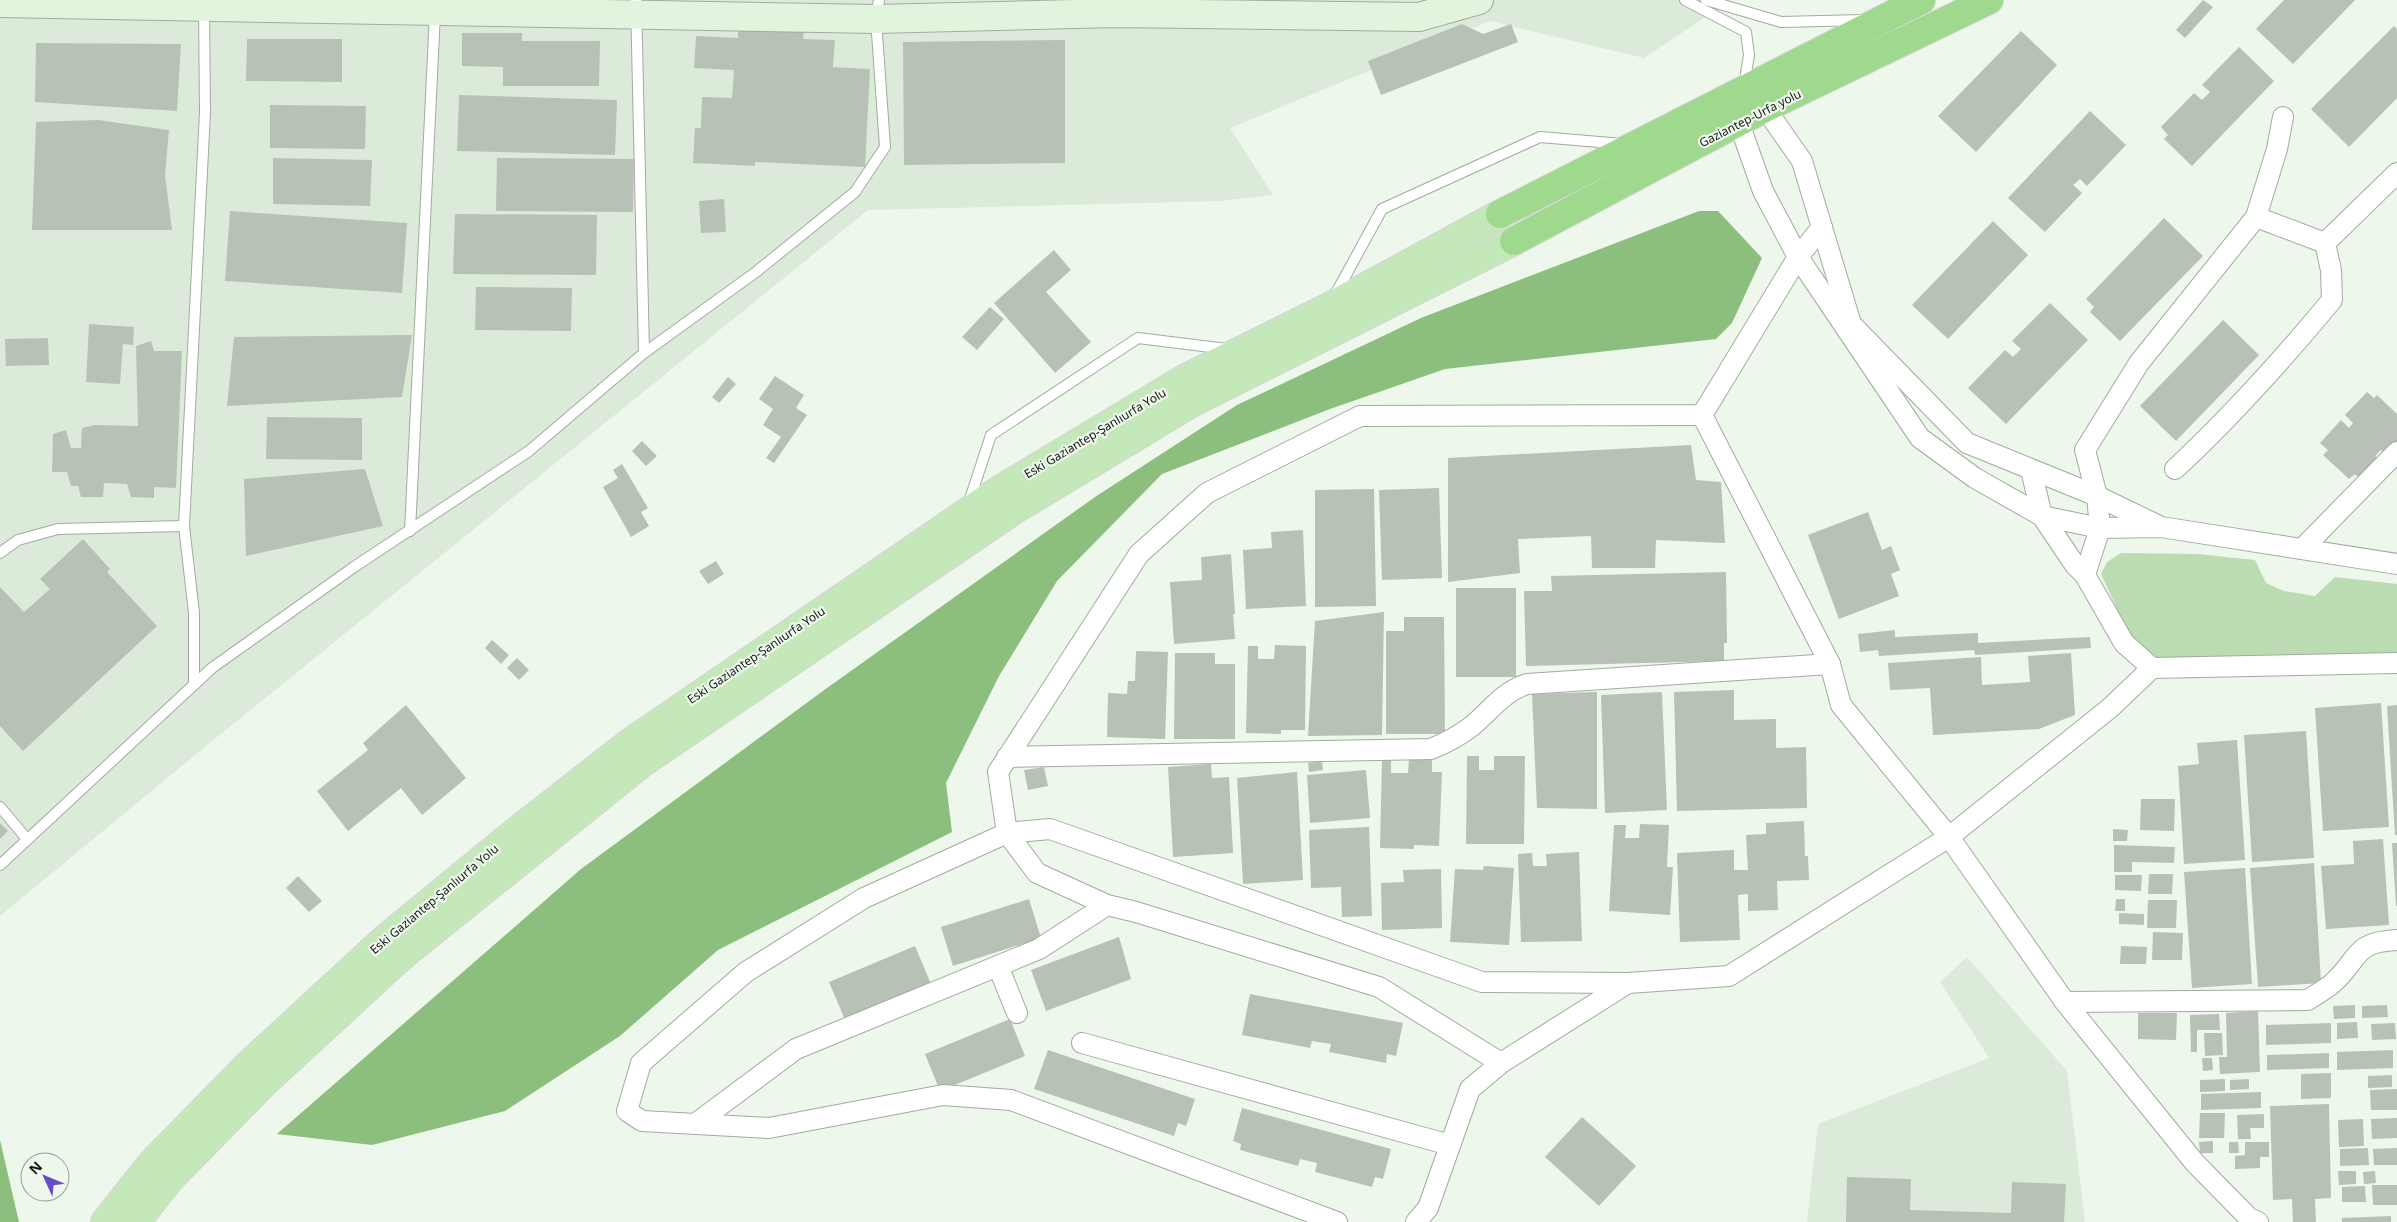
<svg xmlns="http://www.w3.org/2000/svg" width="2397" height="1222" font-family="'Noto Sans',sans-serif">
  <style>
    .built { fill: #dcebd9 }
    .green { fill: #bbdcb2 }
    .forest { fill: #8cbe7e }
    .building { fill: #b8c1b6 }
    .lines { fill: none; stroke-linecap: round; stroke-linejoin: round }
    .lane-casing { stroke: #a2aba0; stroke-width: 12 }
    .street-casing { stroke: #a2aba0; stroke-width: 22 }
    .secondary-casing { stroke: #a2aba0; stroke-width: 30 }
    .primary-casing { stroke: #d5d5d5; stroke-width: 30 }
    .highway-casing { stroke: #d5d5d5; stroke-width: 30 }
    .lane { stroke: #fff; stroke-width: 10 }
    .street { stroke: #fff; stroke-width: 20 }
    .secondary { stroke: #e2f4dd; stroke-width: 28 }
    .primary { stroke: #c5e8bb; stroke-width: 28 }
    .highway { stroke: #9ed98e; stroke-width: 28 }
    .labels { text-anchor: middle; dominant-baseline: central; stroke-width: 4.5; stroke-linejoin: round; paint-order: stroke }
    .street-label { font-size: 12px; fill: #151814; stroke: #edf7eb }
  </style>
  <rect width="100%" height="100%" fill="#edf7eb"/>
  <g class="built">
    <polygon points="0,0 1731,0 1644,58 1490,21 1230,128 1273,195 1221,201 868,210 206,746 0,916"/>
    <polygon points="1967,957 2067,1071 2085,1222 1807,1222 1818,1124 1989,1058 1940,982"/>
  </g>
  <polygon class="green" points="2121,553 2197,554 2255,560 2266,583 2284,591 2315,596 2335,577 2397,584 2397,654 2160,659 2132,641 2101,574 2107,562"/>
  <g class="forest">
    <polygon points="1699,211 1718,211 1762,258 1732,323 1716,339 1445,369 1330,409 1162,474 1057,581 999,676 946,783 952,832 718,950 620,1036 505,1111 372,1145 277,1134 581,869 827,688 1095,497 1237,405 1421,318"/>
    <polygon points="0,1140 19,1222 0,1222"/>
  </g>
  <g class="building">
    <polygon points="2203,0 2213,7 2185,38 2176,30"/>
    <polygon points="2284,0 2355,0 2293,64 2256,29"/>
    <polygon points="1462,24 1483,34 1511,24 1518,42 1381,95 1368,61"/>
    <polygon points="2394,26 2397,29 2397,98 2349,147 2311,109"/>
    <polygon points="738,28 804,31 803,39 835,40 833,67 870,69 865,167 755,162 755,166 693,163 695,128 701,128 702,97 732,98 734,70 694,68 696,36 738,38"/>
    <polygon points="2021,31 2057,65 1976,152 1938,116"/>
    <polygon points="462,33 522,33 522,41 600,41 599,86 503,86 503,67 462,66"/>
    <polygon points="247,39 342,39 342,82 246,81"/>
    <polygon points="1065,40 1065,163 904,165 903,42"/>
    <polygon points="36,43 181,44 177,111 35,102"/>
    <polygon points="2239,47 2274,81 2192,166 2164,139 2168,135 2161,127 2194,93 2202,100 2210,92 2202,85"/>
    <polygon points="459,95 617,100 615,155 457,151"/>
    <polygon points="270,105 366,106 365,149 270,148"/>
    <polygon points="2090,111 2126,145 2087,186 2080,179 2073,185 2082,193 2045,232 2008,198"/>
    <polygon points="98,120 169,130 165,175 172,230 32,230 36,122"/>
    <polygon points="273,158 372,160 370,206 273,204"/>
    <polygon points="497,158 634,159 633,212 496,211"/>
    <polygon points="724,199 726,232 701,233 699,201"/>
    <polygon points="230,211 407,223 402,293 225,281"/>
    <polygon points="455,214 597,215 596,275 453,274"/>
    <polygon points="2164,218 2203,256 2120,341 2090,312 2094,307 2086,299"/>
    <polygon points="1993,221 2028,255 1948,339 1912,305"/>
    <polygon points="1054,250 1071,270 1046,292 1091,342 1055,373 994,303"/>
    <polygon points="476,287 572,288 571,331 475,330"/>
    <polygon points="2050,303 2088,340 2006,424 1968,388 2005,350 2013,357 2021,349 2012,341"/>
    <polygon points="990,307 1004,319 977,350 962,337"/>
    <polygon points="2223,320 2259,355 2176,441 2140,406"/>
    <polygon points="89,324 134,327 133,345 123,344 120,384 86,382"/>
    <polygon points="412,335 402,397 227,406 234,337"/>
    <polygon points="48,338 49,365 6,366 5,339"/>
    <polygon points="151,341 154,351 182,351 176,488 154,487 154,498 131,497 127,484 104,483 103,497 81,497 78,486 71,486 67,472 52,472 53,434 66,430 71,448 81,448 82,428 94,425 138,426 136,346"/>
    <polygon points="775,376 804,395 796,408 807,415 774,463 766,458 781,437 763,425 773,409 759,399"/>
    <polygon points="728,377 736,384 719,403 712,397"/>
    <polygon points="2367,392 2374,398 2377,395 2397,414 2397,447 2388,456 2381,450 2375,456 2382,462 2363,482 2355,474 2349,479 2323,455 2328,450 2320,443 2341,420 2349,428 2353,423 2345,415"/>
    <polygon points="267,417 362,418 362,460 266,459"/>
    <polygon points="642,441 657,456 646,466 632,451"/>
    <polygon points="1691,445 1696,480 1721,482 1725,543 1656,540 1655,568 1592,568 1591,536 1518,539 1520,573 1448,582 1448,458"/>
    <polygon points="622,464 648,508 641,512 649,526 631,537 603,487 618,478 613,470"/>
    <polygon points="365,469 383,526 246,556 244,479"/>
    <polygon points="1439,488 1442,578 1382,580 1379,490"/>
    <polygon points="1374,489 1376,606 1315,607 1315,490"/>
    <polygon points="1868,512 1882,550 1891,546 1900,570 1891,574 1899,596 1839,619 1808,535"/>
    <polygon points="1303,530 1306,606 1246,609 1243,550 1272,548 1271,532"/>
    <polygon points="83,539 110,569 107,572 157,626 23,751 0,726 0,587 24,612 50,589 40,579"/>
    <polygon points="1231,554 1235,614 1233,614 1235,639 1174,644 1170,582 1202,580 1201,557"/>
    <polygon points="716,561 724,574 708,584 699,571"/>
    <polygon points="1726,572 1727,643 1724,643 1724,661 1526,666 1524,591 1552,591 1551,576"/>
    <rect x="1456" y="588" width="60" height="89"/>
    <polygon points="1384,612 1382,735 1308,736 1315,621"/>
    <polygon points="1404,617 1444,617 1445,734 1386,734 1386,631 1404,631"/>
    <polygon points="1895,630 1895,637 1978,633 1978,643 2090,637 2091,648 1975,655 1974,650 1879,656 1878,650 1860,652 1858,634"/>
    <polygon points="492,640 509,655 501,664 485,648"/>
    <polygon points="1275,645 1306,646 1305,730 1281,730 1281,734 1246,733 1248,646 1258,646 1258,659 1274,659"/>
    <polygon points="1136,651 1168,652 1165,739 1107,737 1108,693 1127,694 1128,681 1135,681"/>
    <polygon points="1175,653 1215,653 1215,664 1235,664 1235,739 1174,739"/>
    <polygon points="2071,653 2075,715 2039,729 1933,735 1930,688 1890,690 1888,663 1981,657 1982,685 2030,682 2028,656"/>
    <polygon points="517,658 529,670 519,680 507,668"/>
    <polygon points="1734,690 1734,720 1776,719 1776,748 1806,747 1807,808 1677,811 1674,692"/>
    <polygon points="1597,692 1597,809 1537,808 1532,694"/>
    <polygon points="1662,692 1667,810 1605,813 1601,695"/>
    <polygon points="2381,703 2389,827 2323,831 2315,708"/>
    <polygon points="406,705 466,778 422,815 401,788 348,831 317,791 368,750 363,743"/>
    <polygon points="2397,705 2397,835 2395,835 2387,706"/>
    <polygon points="2306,731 2314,858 2252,862 2244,735"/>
    <polygon points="2237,740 2245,860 2184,864 2178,766 2199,764 2197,743"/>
    <polygon points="1467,756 1479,756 1479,770 1494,770 1494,756 1525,756 1524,844 1466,844"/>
    <polygon points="1409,759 1432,759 1432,772 1442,772 1439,846 1414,845 1414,849 1380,848 1382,760 1391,760 1391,773 1408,773"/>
    <polygon points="1322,761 1323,770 1309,772 1308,763"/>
    <polygon points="1211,764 1212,778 1229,777 1233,853 1173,857 1168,767"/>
    <polygon points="1044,767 1048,786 1028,790 1024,770"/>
    <polygon points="1366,770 1370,818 1310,823 1307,775"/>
    <polygon points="1297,772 1303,880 1243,884 1237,778"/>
    <polygon points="2141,799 2175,799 2174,831 2140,830"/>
    <polygon points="1804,821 1805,856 1808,856 1809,880 1777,881 1778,910 1748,911 1748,894 1738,895 1740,940 1680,942 1677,853 1734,850 1734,870 1748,870 1746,835 1766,834 1766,823"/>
    <polygon points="0,823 8,831 0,839"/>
    <polygon points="1640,824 1669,825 1667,867 1673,867 1670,915 1609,911 1614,825 1626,825 1625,838 1639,838"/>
    <polygon points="1369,827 1372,916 1342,917 1341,887 1311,888 1309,830"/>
    <polygon points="2113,829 2128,830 2127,841 2113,841"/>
    <polygon points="2383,839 2389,925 2326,929 2321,866 2354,864 2353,841"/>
    <polygon points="2392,843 2397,843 2397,906 2396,906"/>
    <polygon points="2114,845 2175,847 2174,863 2132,862 2132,872 2114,872"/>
    <polygon points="1579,852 1582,941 1521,942 1518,854 1532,853 1533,866 1547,866 1546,854"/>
    <polygon points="2314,863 2321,983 2258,987 2250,868"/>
    <polygon points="1484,866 1514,868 1509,945 1450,942 1455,869 1483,870"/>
    <polygon points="2245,868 2252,984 2192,988 2184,872"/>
    <polygon points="1441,869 1442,928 1382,930 1381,883 1404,882 1403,870"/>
    <polygon points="2149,874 2173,874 2172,894 2148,894"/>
    <polygon points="2115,875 2142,875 2141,891 2115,890"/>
    <polygon points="298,876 322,901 309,912 286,888"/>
    <polygon points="1029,899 1041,938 953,966 941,927"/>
    <polygon points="2116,899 2125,899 2125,911 2115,911"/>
    <polygon points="2148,900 2177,900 2176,928 2147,928"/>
    <polygon points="2119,913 2144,914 2144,925 2119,924"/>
    <polygon points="2153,932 2183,933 2182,960 2152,960"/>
    <polygon points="1119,937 1131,979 1046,1011 1031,970"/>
    <polygon points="915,946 931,984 845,1020 829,982"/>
    <polygon points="2121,946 2147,947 2146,964 2120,964"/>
    <polygon points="1250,994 1403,1023 1396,1056 1387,1054 1386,1063 1329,1052 1331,1044 1312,1041 1310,1048 1242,1035"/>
    <polygon points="2355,1005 2355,1018 2334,1019 2333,1006"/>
    <polygon points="2387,1005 2388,1017 2362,1018 2362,1006"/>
    <polygon points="2258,1011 2260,1072 2220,1074 2219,1057 2227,1057 2226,1013"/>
    <polygon points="2138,1013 2177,1013 2176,1040 2138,1039"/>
    <polygon points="2219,1014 2220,1030 2197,1030 2197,1052 2191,1052 2190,1015"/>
    <polygon points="1010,1019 1025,1056 940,1091 925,1054"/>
    <polygon points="2357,1022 2358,1038 2337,1039 2337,1023"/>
    <polygon points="2331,1023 2331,1043 2266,1045 2266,1025"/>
    <polygon points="2395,1023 2396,1039 2372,1040 2371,1024"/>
    <polygon points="2204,1033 2222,1033 2223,1055 2205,1056"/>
    <polygon points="1048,1050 1195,1099 1186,1126 1178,1123 1174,1136 1034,1089"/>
    <polygon points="2393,1050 2393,1068 2337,1070 2337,1052"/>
    <polygon points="2329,1053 2329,1068 2267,1070 2267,1055"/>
    <polygon points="2202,1058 2212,1058 2213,1070 2203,1071"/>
    <polygon points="2331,1073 2331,1098 2301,1099 2301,1074"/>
    <polygon points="2392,1075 2392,1087 2368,1088 2368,1076"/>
    <polygon points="2225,1079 2225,1091 2200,1092 2200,1080"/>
    <polygon points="2249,1079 2249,1089 2230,1090 2230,1080"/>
    <polygon points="2397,1089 2397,1110 2371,1110 2370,1090"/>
    <polygon points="2261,1092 2261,1108 2201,1110 2201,1094"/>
    <polygon points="2329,1104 2331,1198 2315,1199 2316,1222 2293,1222 2292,1199 2273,1200 2270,1106"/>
    <polygon points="1242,1108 1391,1149 1383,1179 1375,1177 1372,1187 1315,1172 1317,1163 1300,1159 1298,1166 1240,1150 1241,1144 1233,1141"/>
    <polygon points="2200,1113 2225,1113 2224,1138 2199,1138"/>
    <polygon points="2264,1114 2264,1128 2250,1128 2251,1139 2238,1139 2237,1115"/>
    <polygon points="1582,1117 1636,1166 1599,1206 1545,1157"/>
    <polygon points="2397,1118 2397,1138 2372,1139 2371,1119"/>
    <polygon points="2363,1119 2364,1146 2339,1147 2338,1120"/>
    <polygon points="2213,1141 2213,1153 2200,1153 2199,1142"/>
    <polygon points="2229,1142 2238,1142 2239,1153 2229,1153"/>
    <polygon points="2245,1142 2269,1142 2269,1157 2260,1157 2260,1168 2235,1169 2235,1156 2245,1155"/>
    <polygon points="2368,1148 2369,1165 2340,1166 2340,1149"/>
    <polygon points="2397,1148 2397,1165 2374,1165 2373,1149"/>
    <polygon points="2338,1171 2356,1171 2356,1184 2339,1185"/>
    <polygon points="2375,1171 2376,1183 2364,1184 2363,1172"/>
    <polygon points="1847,1177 1911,1179 1910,1210 2011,1213 2012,1182 2066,1184 2064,1222 1846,1222"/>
    <polygon points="2372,1185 2397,1185 2397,1205 2373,1205"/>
    <polygon points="2365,1186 2366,1202 2342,1202 2342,1187"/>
    <polygon points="2391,1216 2391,1222 2342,1222 2342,1218"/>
  </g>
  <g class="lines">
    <defs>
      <g id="lane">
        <polyline points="636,0 644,353"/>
        <polyline points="1685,0 1746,32 1749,55 1744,86"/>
        <polyline points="1706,0 1781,22 1863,20"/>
        <polyline points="1335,295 1382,209 1540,137 1623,144"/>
        <polyline points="968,505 991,435 1138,338 1227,349"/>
        <polyline points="410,531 435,13"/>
        <polyline points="0,553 18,540 58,529 184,526"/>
        <polyline points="194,685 194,613 184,526 205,112 204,7"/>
        <polyline points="0,807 27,839"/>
        <polyline points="0,865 212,668 354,567 529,451 644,353 756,272 855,192 885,147 876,19 879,0"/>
      </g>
      <g id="street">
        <polyline points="1756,99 1765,108 1802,161 1851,324 1967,443 2097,496 2157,525"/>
        <polyline points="1741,108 1739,123 1763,191 1798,257 1920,438 1975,478 2042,516 2100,528 2161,527 2397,564"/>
        <polyline points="2256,217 2325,243"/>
        <polyline points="2325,243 2397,173"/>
        <polyline points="1702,415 1830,664 1841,705 1949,837 2065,1002 2195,1163 2249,1218 2258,1222"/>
        <path d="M2175,469c57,-53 108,-110 157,-169l-1,-30 -6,-27"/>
        <polyline points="2302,549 2397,452"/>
        <polyline points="2085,575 2100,528 2097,496 2085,450 2139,363 2256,217 2277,149 2283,117"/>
        <polyline points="2152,668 2397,663"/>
        <path d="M1007,757l424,-8c15,-6 28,-13 41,-23 18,-15 32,-35 55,-42l303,-20"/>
        <polyline points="998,966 1017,1013"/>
        <path d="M2065,1002l243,-2c8,-6 19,-11 26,-18 26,-24 19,-40 63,-42"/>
        <polyline points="1082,1043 1450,1145"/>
        <polyline points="1501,1063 1379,987 1136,912 1107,905 1037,873 1007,833 998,772 1139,554 1207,493 1360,416 1702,415 1798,257 1822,227"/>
        <polyline points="695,1124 796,1049 1039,949 1107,905"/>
        <polyline points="1337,1222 1011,1100 943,1095 769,1128 642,1121 627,1111 641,1063 746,972 864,898 1007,833 1050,829 1482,982 1628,983 1729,976 1949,837 2110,708 2152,668 2124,643 2085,575 2075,565 2042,516 2031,470"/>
        <polyline points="1416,1222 1428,1208 1470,1089 1501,1063 1628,983"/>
      </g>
      <polyline id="secondary" points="0,3 876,19 1115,13 1419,17 1479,0"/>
      <g id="primary">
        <polyline points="105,1222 151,1164 247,1066 387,937 514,833 628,744 1001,489 1184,379 1329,307 1500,214"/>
        <polyline points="136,1222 169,1180 264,1083 403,955 642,763 1014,510 1195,401 1514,241"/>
      </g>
      <g id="highway">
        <polyline points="1500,214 1921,0"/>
        <polyline points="1514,241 1765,108 1989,0"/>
      </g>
    </defs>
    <use href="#lane" class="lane-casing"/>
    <use href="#street" class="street-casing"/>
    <use href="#secondary" class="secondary-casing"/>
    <use href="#primary" class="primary-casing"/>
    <use href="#highway" class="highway-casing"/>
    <use href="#lane" class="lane"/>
    <use href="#street" class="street"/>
    <use href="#secondary" class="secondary"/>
    <use href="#primary" class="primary"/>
    <use href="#highway" class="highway"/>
  </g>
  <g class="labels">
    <g class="street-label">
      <text transform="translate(1750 118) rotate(-27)">Gaziantep-Urfa yolu</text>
      <text transform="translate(1095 433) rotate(-31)">Eski Gaziantep-Şanlıurfa Yolu</text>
      <text transform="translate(756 655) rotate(-34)">Eski Gaziantep-Şanlıurfa Yolu</text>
      <text transform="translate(434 899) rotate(-40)">Eski Gaziantep-Şanlıurfa Yolu</text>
    </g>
  </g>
  <g transform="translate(45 1177) rotate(314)"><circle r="24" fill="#edf7eb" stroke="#979e95"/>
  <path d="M0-4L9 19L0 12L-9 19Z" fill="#684cc5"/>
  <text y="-8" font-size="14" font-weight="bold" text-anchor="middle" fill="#151814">N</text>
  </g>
</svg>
